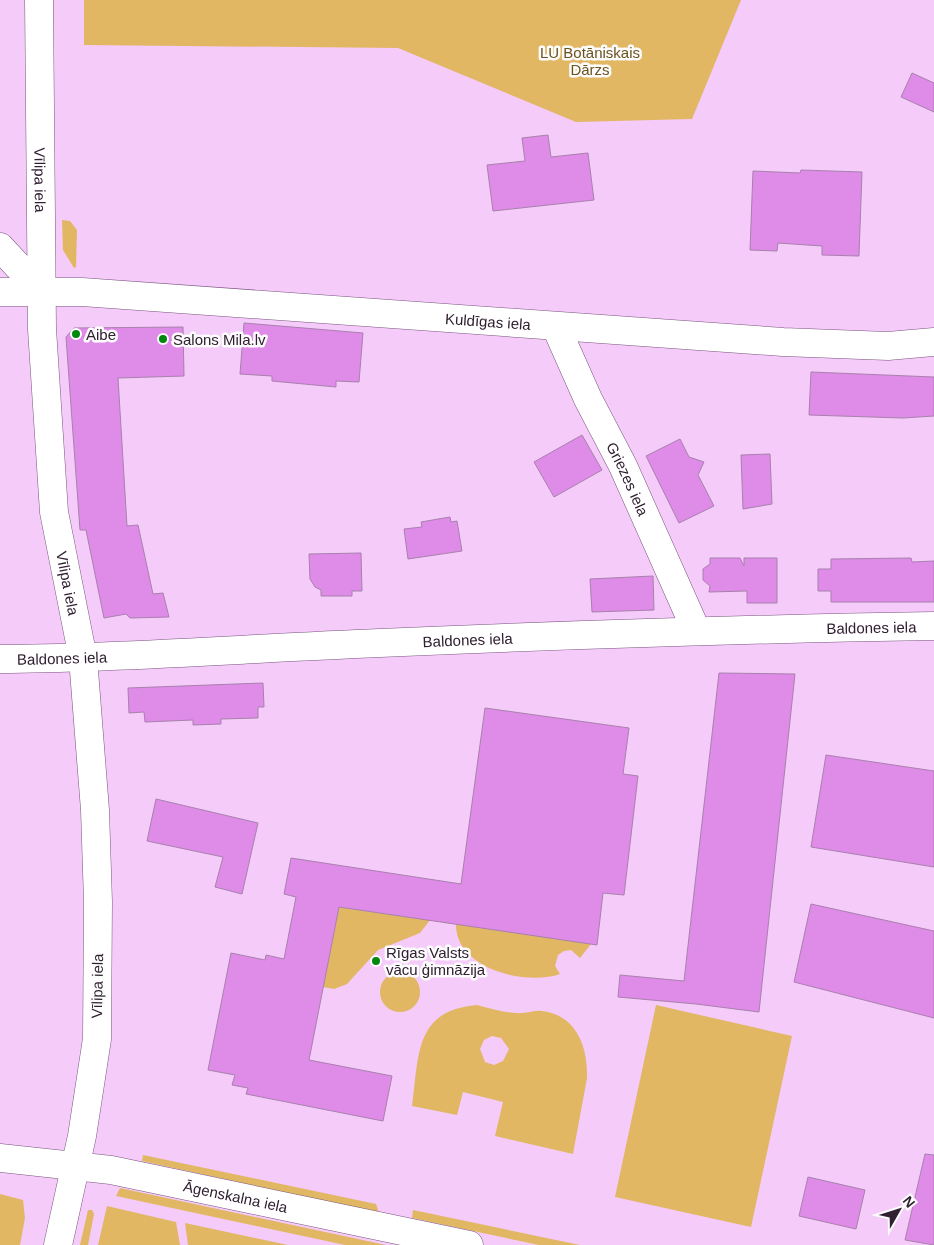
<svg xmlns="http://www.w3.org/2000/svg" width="934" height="1245" font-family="Helvetica,sans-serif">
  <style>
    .green { fill: #e1b764; fill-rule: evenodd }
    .building { fill: #df8be8; stroke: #a881ac }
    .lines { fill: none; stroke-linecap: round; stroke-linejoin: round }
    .street-casing { stroke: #79557d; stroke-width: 29 }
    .secondary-casing { stroke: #79557d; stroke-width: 29 }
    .street { stroke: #fff; stroke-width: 28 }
    .secondary { stroke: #fff; stroke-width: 28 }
    .poi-dot { fill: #00870e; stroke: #fcfcfc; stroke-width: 2 }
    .labels { text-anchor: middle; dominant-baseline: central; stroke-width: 5; stroke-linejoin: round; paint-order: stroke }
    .park-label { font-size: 15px; fill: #6b5320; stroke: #fcfcfc }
    .street-label { font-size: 15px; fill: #302031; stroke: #fcfcfc }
    .poi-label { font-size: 15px; fill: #302031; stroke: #fcfcfc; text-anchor: start }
  </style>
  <rect width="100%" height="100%" fill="#f4cbf9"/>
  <g class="green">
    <polygon points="84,0 741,0 692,119 576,122 398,48 84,45"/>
    <polygon points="62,220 70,221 77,230 76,267 74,268 63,250"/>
    <polygon points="339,907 430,920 420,933 378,950 347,984 334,989 323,987"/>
    <path d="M456,923l135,21 -11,14 -9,-8 -7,1 -6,4 -3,11 5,8c-34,12 -106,-5 -104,-51z"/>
    <circle cx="400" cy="992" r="20"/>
    <path d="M477,1005c15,4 31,9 46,8 6,0 13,-3 19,-2 35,4 46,37 45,67l-14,76 -78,-18 8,-34 -40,-10 -6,23 -45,-9c7,-50 2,-96 65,-101zM492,1036l9,2 8,11 -6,12 -9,4 -9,-3 -5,-13 4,-9z"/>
    <polygon points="656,1005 792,1036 751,1227 615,1197"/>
    <polygon points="143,1155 376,1204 379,1213 142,1161"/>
    <polygon points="120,1188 386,1245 345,1245 116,1196"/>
    <polygon points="0,1194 23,1200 25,1218 20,1245 0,1245"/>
    <polygon points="107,1206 176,1222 180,1245 98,1245"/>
    <polygon points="88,1210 92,1210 94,1214 88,1245 80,1245"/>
    <polygon points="413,1210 580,1245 539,1245 412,1218"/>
    <polygon points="185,1223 288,1245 188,1245"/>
  </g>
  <g class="building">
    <polygon points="912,73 934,83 934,112 901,97"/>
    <polygon points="548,135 551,157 588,153 594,200 493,211 487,165 525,161 522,138"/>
    <polygon points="801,170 862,172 859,256 822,255 822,246 778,243 777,251 750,250 753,171 800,173"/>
    <polygon points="244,323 363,333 359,382 336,381 336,387 272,381 272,376 240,374"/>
    <polygon points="183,327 184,376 118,378 127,526 138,525 153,594 163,593 169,617 130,618 126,614 104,618 86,530 80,530 66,337 74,328"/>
    <polygon points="811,372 934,377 934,416 903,418 809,415"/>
    <polygon points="582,435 602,470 554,497 534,462"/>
    <polygon points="680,439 689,457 704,462 698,475 714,506 679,523 646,456"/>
    <polygon points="770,454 772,504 743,509 741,455"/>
    <polygon points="450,517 451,522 457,521 462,551 408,559 404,529 422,527 421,522"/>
    <polygon points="361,553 362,591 352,591 352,596 321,596 321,590 315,587 310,579 309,554"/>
    <polygon points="710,558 740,558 744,566 744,558 777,558 777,603 747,603 747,591 709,592 710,586 703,580 703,569 710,564"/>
    <polygon points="911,558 912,562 934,561 934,602 831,602 831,591 818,591 818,569 831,569 831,559"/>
    <polygon points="653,576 654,610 592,612 590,579"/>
    <polygon points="719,673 795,674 759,1012 696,1004 618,997 620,975 684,981"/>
    <polygon points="263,683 264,707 258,707 258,718 221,719 221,724 193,725 193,720 145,722 144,712 129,713 128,688"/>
    <polygon points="485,708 629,728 623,774 638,776 624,895 603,893 597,945 339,907 309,1060 392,1076 383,1121 246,1094 248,1088 232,1085 235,1075 208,1070 231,953 265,960 266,955 284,959 296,897 284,894 291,858 461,884"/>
    <polygon points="826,755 934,771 934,867 811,847"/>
    <polygon points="156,799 258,823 242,894 215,887 223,857 147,841"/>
    <polygon points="811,904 934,931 934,1018 794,982"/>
    <polygon points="925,1154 934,1155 934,1245 905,1240"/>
    <polygon points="808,1177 865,1190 856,1229 799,1216"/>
  </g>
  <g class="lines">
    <defs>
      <g id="street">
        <polyline points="0,247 41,291"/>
        <path id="s1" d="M0,292h82l701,50 105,4 46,-4"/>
        <path id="s2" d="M556,327l32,72 35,67 73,164"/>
        <path id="s3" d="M0,659c127,-1 253,-11 380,-16 185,-8 369,-14 554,-17"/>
        <path id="s4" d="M0,1158l111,12 358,75"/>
      </g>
      <g id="secondary">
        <path id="s5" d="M39,0l3,329 12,183 29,146 12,152 3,92 -1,137 -15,97 -24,109"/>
      </g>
    </defs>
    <use href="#street" class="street-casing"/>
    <use href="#secondary" class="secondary-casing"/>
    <use href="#street" class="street"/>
    <use href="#secondary" class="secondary"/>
  </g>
  <g class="poi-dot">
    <circle cx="76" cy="334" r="5"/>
    <circle cx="163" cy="339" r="5"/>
    <circle cx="376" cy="961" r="5"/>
  </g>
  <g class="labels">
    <g class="park-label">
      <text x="590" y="52">LU Botāniskais<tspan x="590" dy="17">Dārzs</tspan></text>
    </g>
    <g class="street-label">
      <text stroke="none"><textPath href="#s5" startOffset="180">Vīlipa iela</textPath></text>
      <text stroke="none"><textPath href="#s1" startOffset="489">Kuldīgas iela</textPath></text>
      <text stroke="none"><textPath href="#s2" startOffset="168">Griezes iela</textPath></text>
      <text stroke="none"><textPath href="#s5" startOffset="585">Vīlipa iela</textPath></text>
      <text stroke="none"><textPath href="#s3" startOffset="872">Baldones iela</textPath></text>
      <text stroke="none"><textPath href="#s3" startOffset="468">Baldones iela</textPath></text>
      <text stroke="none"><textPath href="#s3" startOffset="62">Baldones iela</textPath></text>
      <text transform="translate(97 986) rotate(-89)">Vīlipa iela</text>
      <text stroke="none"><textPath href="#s4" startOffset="239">Āgenskalna iela</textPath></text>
    </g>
    <g class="poi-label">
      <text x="86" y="334">Aibe</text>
      <text x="173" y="339">Salons Mila.lv</text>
      <text x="386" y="952">Rīgas Valsts<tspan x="386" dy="17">vācu ģimnāzija</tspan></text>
    </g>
  </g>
  <g transform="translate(899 1210) rotate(51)" stroke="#fcfcfc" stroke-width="4" paint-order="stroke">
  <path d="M0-4L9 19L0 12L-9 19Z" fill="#302031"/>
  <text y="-8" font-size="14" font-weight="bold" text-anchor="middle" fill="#302031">N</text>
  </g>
</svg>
